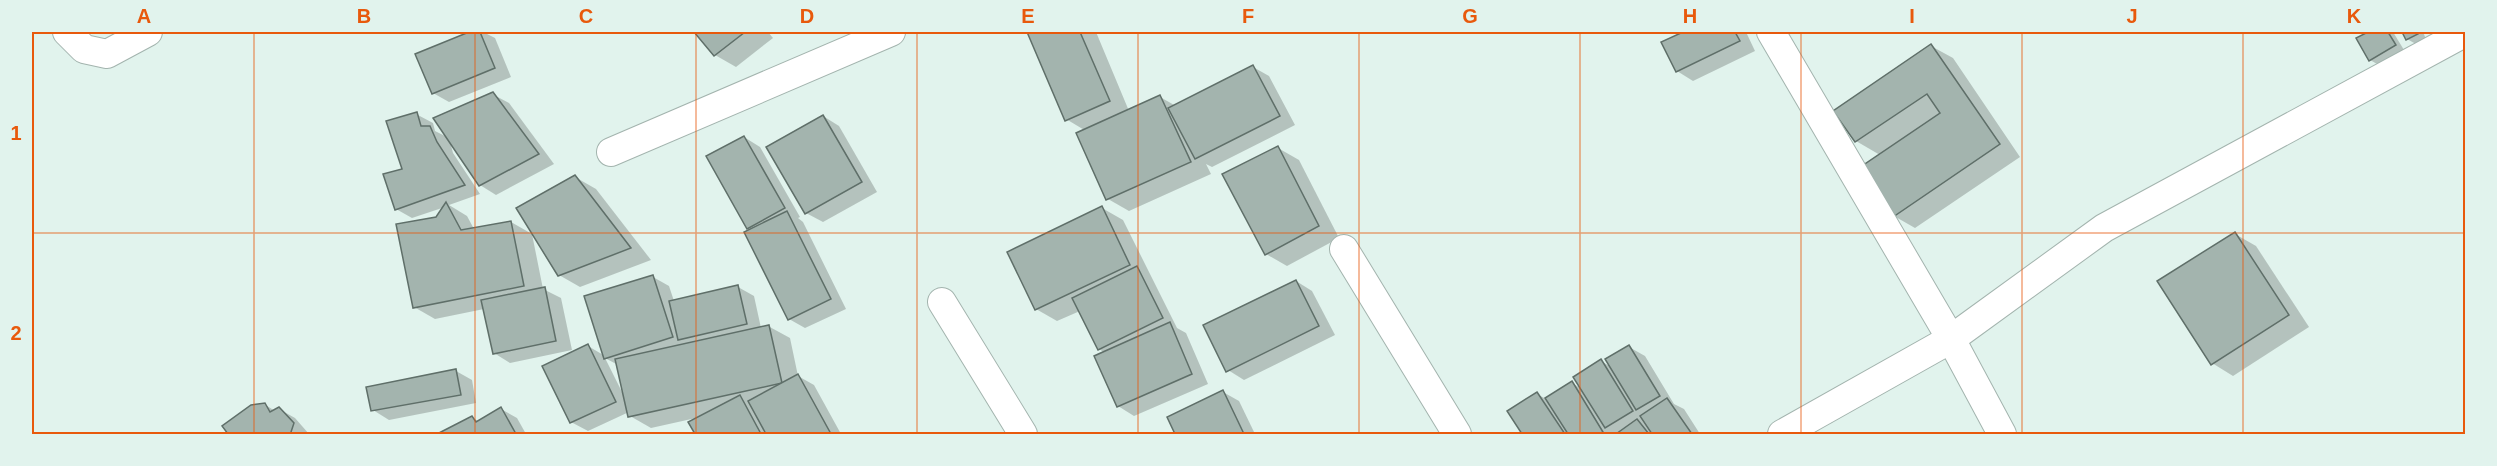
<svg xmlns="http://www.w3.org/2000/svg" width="2497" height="466" font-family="Arial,sans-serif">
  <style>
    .shadow { fill: #0003; fill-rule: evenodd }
    .building { fill: #a3b4ae; stroke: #5f6f69; stroke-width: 1.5 }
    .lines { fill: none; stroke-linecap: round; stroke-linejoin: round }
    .minor-casing { stroke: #a3b4ae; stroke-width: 30 }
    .minor { stroke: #fff; stroke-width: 28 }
    .grid { fill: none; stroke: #e8590c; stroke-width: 1.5; stroke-opacity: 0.55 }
    .neatline { fill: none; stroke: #e8590c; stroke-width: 2 }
    .grid-label { font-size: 20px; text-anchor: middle; font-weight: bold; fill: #e8590c }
  </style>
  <rect width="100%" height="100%" fill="#e1f3ed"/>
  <g class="shadow">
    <polygon points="473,32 483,32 495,38 511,77 449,102 433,93 417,55"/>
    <polygon points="696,32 768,32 773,38 736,67 715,55"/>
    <polygon points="1029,32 1096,32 1129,111 1160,97 1176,106 1253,67 1269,76 1295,125 1212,167 1206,164 1211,174 1129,211 1108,199 1086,131 1066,119"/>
    <polygon points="1686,32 1746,32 1755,51 1693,81 1677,71 1663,43"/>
    <polygon points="2371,32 2393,32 2404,50 2379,65 2370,60 2358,39"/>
    <polygon points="2404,32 2423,32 2426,39 2416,44 2407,39"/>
    <polygon points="1931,46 1953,58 2020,157 1915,228 1894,216 1880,155 1856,141 1835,111"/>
    <polygon points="492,94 509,103 554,164 496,195 480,185"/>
    <polygon points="416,114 433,123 435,131 449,138 453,153 480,194 449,205 467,216 474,229 511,222 532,234 543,289 561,298 572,350 510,363 494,353 484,309 435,319 414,307 437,218 445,207 412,218 396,209"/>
    <polygon points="823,116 839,126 877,192 823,222 806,213"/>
    <polygon points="744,137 760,147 800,217 798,218 803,222 846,309 805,328 789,319 752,230 748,228"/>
    <polygon points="1278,148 1299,160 1339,238 1287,266 1266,254"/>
    <polygon points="575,177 596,189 651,260 580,287 559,275"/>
    <polygon points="1102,208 1123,220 1177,328 1186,333 1208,384 1134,416 1118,406 1105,353 1099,349 1080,311 1057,321 1036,309"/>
    <polygon points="2235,234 2256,246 2309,327 2233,376 2212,363"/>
    <path d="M653,277l16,9 5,15 64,-14 16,9 7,32 7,-2 22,12 8,38 16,9 27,49h-144l-7,-11 6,-5 -45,10 -21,-12 -1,-4 -41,19 -17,-9 17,-76 17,10zM605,358l13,7 6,31z"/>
    <polygon points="1296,281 1312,291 1335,335 1244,380 1228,370"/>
    <polygon points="1629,347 1645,356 1674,404 1684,409 1700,434 1524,434 1509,412 1537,394 1546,399 1572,383 1582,389 1601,361 1611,367"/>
    <polygon points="456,371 472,380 476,403 389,420 373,410"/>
    <polygon points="1223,392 1239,401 1255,434 1177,434 1169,418"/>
    <polygon points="264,404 275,411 279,409 295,418 309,434 230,434 224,426"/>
    <polygon points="501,409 517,418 526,434 440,434 472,417 479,422"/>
  </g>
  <g class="building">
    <polygon points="469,32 480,32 495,68 432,94 415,54"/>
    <polygon points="694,32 745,32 714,56"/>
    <polygon points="1027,32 1080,32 1110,101 1065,121"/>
    <polygon points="1683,32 1735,32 1740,41 1676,72 1661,42"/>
    <polygon points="2368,32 2388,32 2396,45 2369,61 2356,38"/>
    <polygon points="2402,32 2417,32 2418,34 2406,40"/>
    <polygon points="1931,44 2000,144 1893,217 1859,168 1940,113 1927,94 1855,142 1833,111"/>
    <polygon points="1253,65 1280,116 1195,159 1168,108"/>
    <polygon points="493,92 539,154 479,186 433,118"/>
    <polygon points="1160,95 1191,162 1106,200 1076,133"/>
    <polygon points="417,112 421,126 430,126 437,142 465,185 395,210 383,174 402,169 386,121"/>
    <polygon points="823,115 862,182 805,214 766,147"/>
    <polygon points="744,136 785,208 747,229 706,156"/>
    <polygon points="1278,146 1319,226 1265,255 1222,174"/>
    <polygon points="575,175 631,248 558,276 516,208"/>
    <polygon points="446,202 461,230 511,221 524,286 413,308 396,224 436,217"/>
    <polygon points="1102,206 1130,265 1035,310 1007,252"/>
    <polygon points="787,211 831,299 788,320 744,232"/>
    <polygon points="2235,232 2289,315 2211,365 2157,281"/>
    <polygon points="1137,266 1163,318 1098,350 1072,298"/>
    <polygon points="653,275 673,337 604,359 584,296"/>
    <polygon points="1296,280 1319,326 1226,372 1203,325"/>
    <polygon points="738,285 747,324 678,340 669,301"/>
    <polygon points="545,287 556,341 493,354 481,300"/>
    <polygon points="1170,322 1192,374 1117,407 1094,356"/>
    <polygon points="769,325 782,383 628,417 615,359"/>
    <polygon points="588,344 616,402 570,423 542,366"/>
    <polygon points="1629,345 1660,396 1636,410 1605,359"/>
    <polygon points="1601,359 1633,411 1605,428 1573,377"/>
    <polygon points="456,369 461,395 371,411 366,387"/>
    <polygon points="798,374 831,434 766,434 748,401"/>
    <polygon points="1572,381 1603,432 1599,434 1568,434 1545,398"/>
    <polygon points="1223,390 1244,434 1175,434 1167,417"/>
    <polygon points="1537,392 1565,434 1522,434 1507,411"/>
    <polygon points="740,395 761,434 695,434 688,422"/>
    <polygon points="1667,398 1692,434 1652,434 1640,416"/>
    <polygon points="265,403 270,412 279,407 294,423 291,432 293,434 228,434 222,426 251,405"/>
    <polygon points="501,407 516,434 437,434 472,416 476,422"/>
    <polygon points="1637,419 1649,434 1616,434"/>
  </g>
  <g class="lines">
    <defs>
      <g id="minor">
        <polyline points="67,32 84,49 107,54 148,32"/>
        <polyline points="1771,32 1951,339 2002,434"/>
        <polyline points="611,152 891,32"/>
        <polyline points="1344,249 1457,434"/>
        <polyline points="942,302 1023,434"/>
        <polyline points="1782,434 1951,339 2104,228 2466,32"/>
      </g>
    </defs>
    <use href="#minor" class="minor-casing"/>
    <use href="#minor" class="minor"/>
  </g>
  <path class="grid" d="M254,32v402M475,32v402M696,32v402M917,32v402M1138,32v402M1359,32v402M1580,32v402M1801,32v402M2022,32v402M2243,32v402M32,233h2434"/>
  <rect width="2497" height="466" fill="none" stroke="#e1f3ed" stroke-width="66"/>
  <rect x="33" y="33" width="2431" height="400" class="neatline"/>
  <g class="grid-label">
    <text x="144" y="23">A</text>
    <text x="364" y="23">B</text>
    <text x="586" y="23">C</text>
    <text x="807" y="23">D</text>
    <text x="1028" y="23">E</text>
    <text x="1248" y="23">F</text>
    <text x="1470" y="23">G</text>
    <text x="1690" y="23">H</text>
    <text x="1912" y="23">I</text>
    <text x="2132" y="23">J</text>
    <text x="2354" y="23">K</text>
    <text x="16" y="140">1</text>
    <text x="16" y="340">2</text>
  </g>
</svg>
